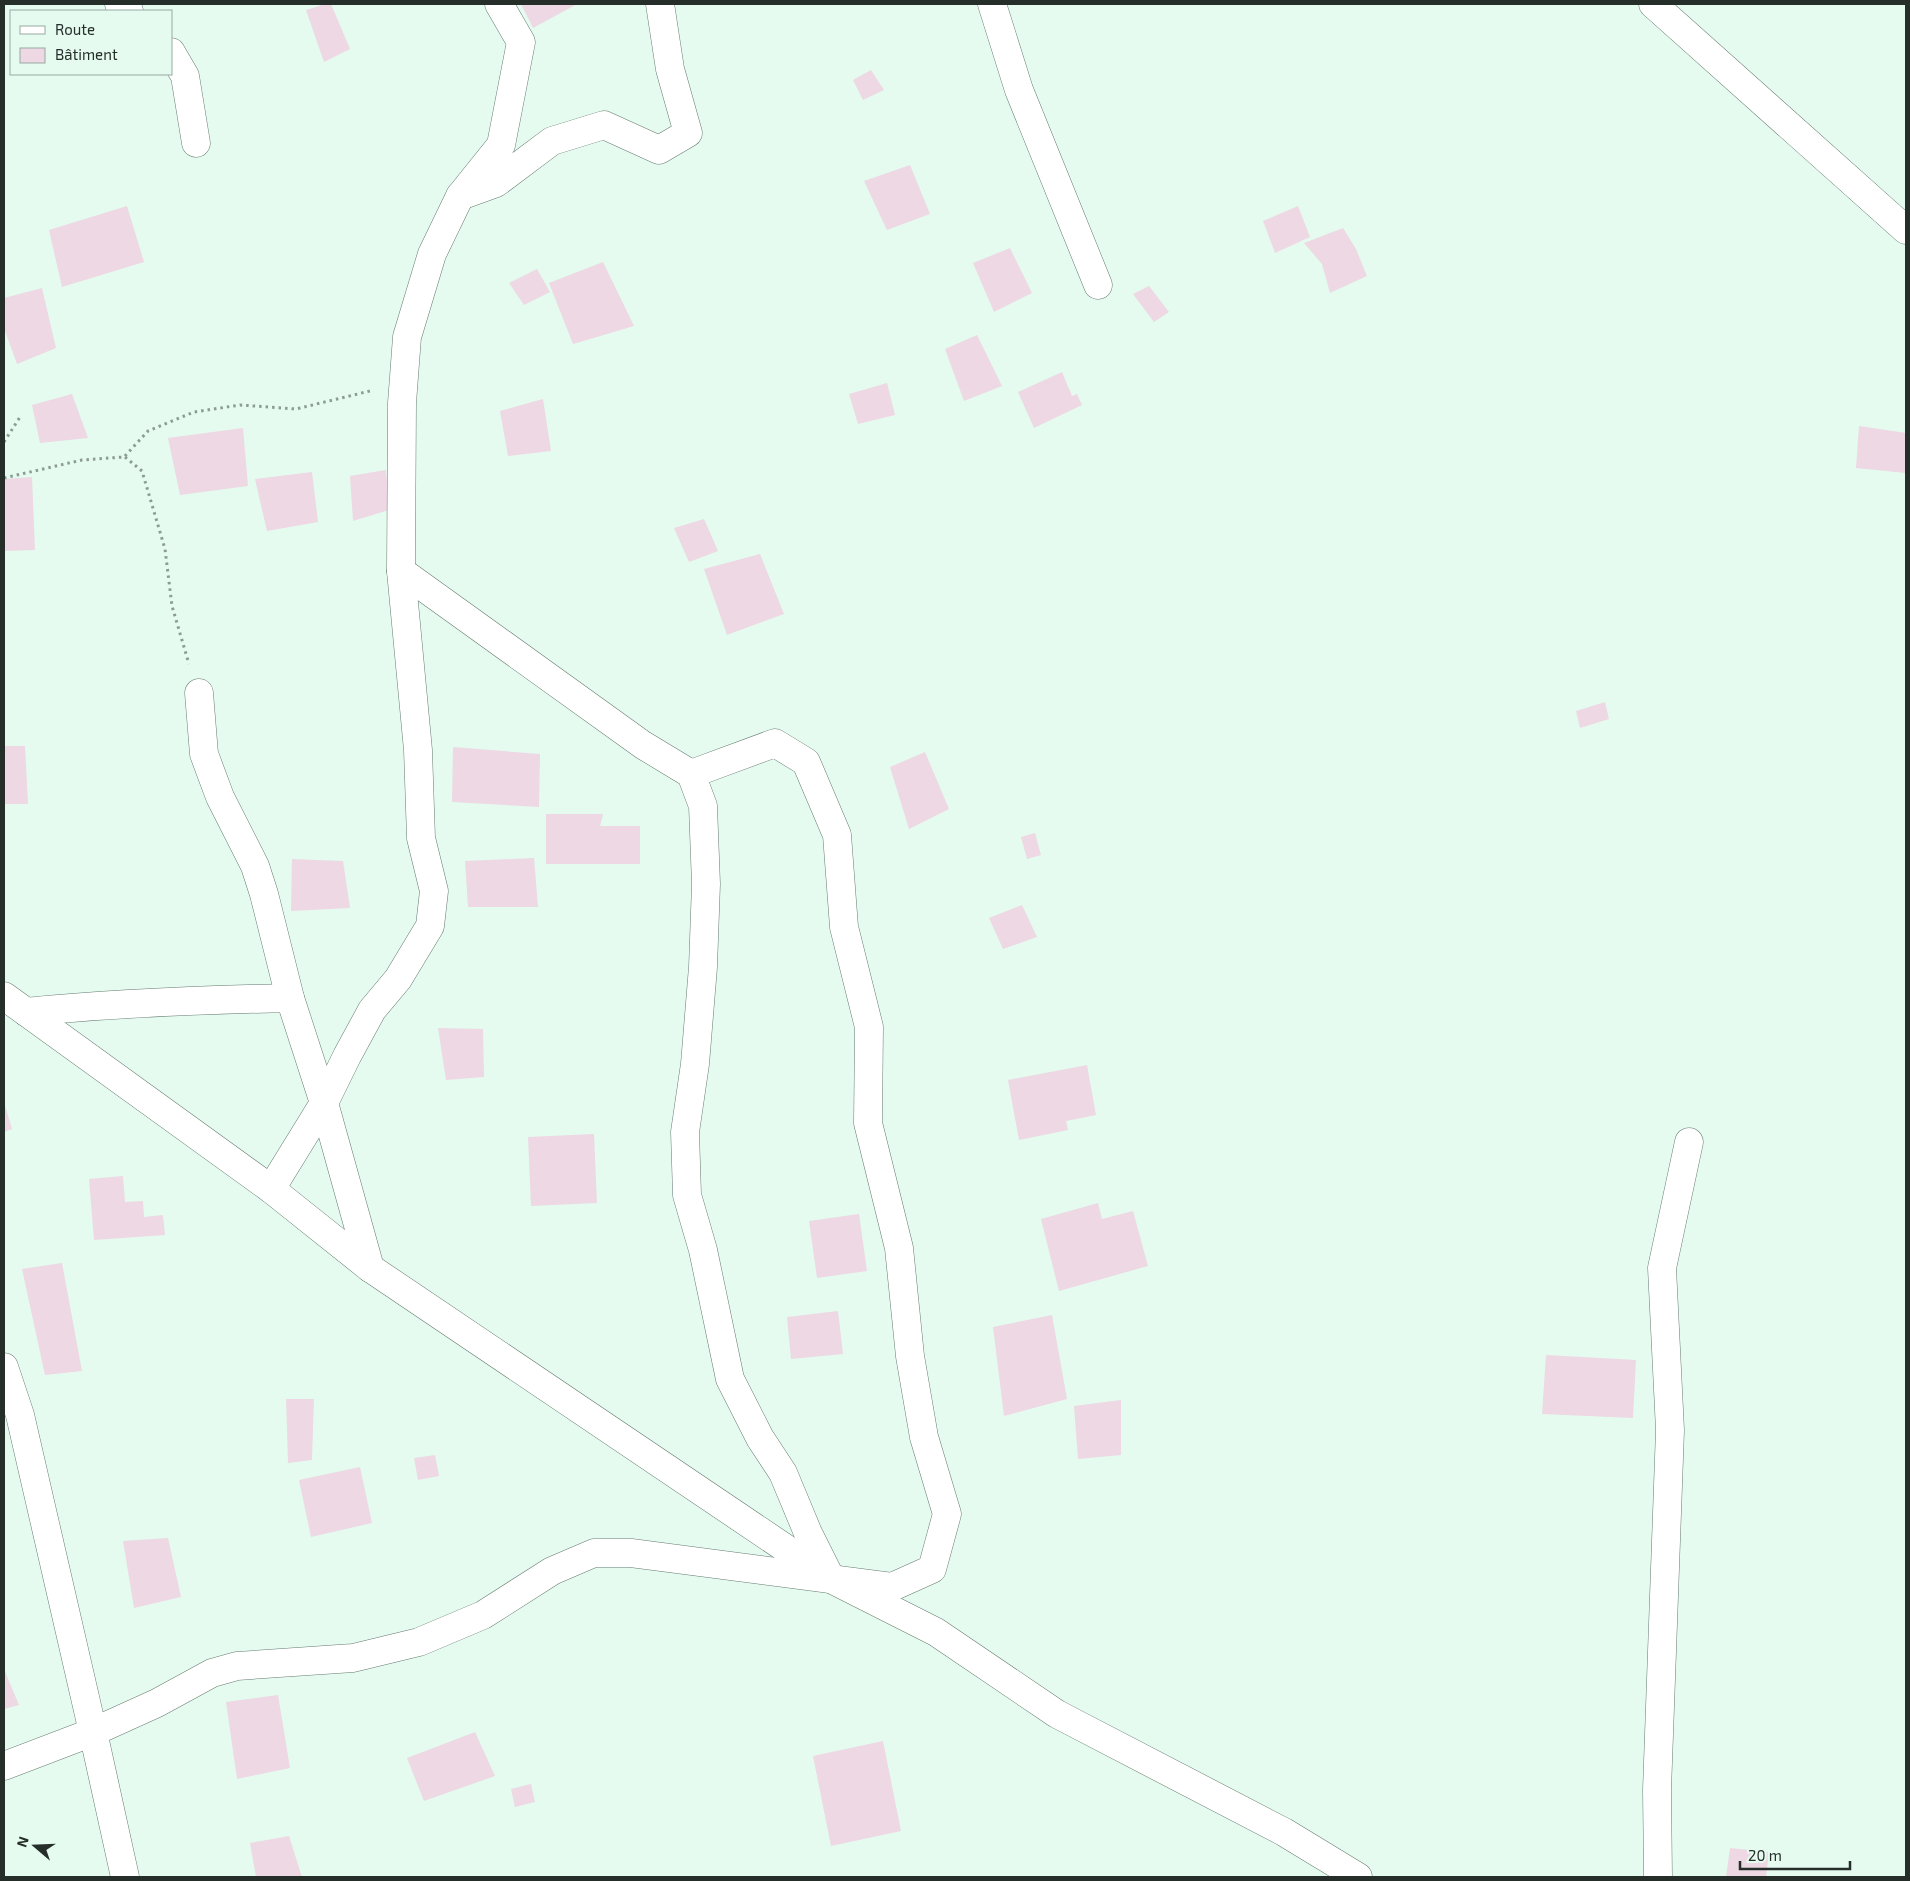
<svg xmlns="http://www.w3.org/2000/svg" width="1910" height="1881" font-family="'Exo 2',sans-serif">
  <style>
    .building { fill: #edd8e3 }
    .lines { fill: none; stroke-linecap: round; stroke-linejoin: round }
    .street-casing { stroke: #677b71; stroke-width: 29 }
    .path { stroke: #8c9c94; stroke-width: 3; stroke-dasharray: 2.5 4; stroke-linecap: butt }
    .street { stroke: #fff; stroke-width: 28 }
  </style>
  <rect width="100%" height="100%" fill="#e5fbf0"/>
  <g class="building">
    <polygon points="325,4 331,4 350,49 324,62 306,10"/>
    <polygon points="521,4 577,4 533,28"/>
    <polygon points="871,70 884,90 863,100 853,80"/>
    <polygon points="910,165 930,214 887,230 864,181"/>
    <polygon points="127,206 144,262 62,287 49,230"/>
    <polygon points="1298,206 1310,237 1275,253 1263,221"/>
    <polygon points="1343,228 1356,249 1367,276 1330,293 1322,264 1304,243"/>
    <polygon points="1010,248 1032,293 994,312 973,263"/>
    <polygon points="603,262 634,326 573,344 549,283"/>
    <polygon points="537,269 550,292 524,305 509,283"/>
    <polygon points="1149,286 1169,312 1154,322 1133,294"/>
    <polygon points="42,288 56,348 17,364 4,328 4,298"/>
    <polygon points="977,335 1002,386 964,401 945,349"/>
    <polygon points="1062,372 1072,396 1077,394 1082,405 1034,428 1018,392"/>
    <polygon points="887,383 895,415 858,424 849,394"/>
    <polygon points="72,394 88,438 40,443 32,405"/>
    <polygon points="543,399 551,451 508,456 500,411"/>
    <polygon points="1859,426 1906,433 1906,473 1856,468"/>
    <polygon points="243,428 248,486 180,495 168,438"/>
    <polygon points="386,470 389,510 353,521 350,476"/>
    <polygon points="312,472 318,522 267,531 255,479"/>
    <polygon points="32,477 35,550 4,551 4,479"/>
    <polygon points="704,519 718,551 689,562 674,528"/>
    <polygon points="760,554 784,614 727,635 704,569"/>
    <polygon points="1605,702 1609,719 1580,728 1576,711"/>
    <polygon points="4,746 25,746 28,804 4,804"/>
    <polygon points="453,747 540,754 539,807 452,802"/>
    <polygon points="925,752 949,809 909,829 890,767"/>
    <polygon points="546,814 603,814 600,826 640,826 640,864 546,864"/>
    <polygon points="1035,833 1041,855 1027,859 1021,837"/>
    <polygon points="534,858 538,907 468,907 465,861"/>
    <polygon points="292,859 343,861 350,908 291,911"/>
    <polygon points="1022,905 1037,937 1003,949 989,918"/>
    <polygon points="438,1028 483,1029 484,1077 446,1080"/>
    <polygon points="1087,1065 1096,1115 1066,1121 1068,1130 1019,1140 1008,1080"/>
    <polygon points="4,1102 12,1129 4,1132"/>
    <polygon points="594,1134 597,1203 531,1206 528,1137"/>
    <polygon points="123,1176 125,1202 143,1201 144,1217 163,1215 165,1235 94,1240 89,1179"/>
    <polygon points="1098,1203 1102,1219 1133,1211 1148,1266 1059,1291 1041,1219"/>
    <polygon points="859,1214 867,1271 817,1278 809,1221"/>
    <polygon points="62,1263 82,1371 45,1375 22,1269"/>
    <polygon points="838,1311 843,1354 791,1359 787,1317"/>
    <polygon points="1052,1315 1067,1399 1004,1416 993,1327"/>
    <polygon points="1546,1355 1636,1360 1633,1418 1542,1414"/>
    <polygon points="286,1399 314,1399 312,1460 288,1463"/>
    <polygon points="1121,1400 1121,1455 1078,1459 1074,1406"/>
    <polygon points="435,1455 439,1476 418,1480 414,1458"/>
    <polygon points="360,1467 372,1523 311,1537 299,1480"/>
    <polygon points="168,1538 181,1597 134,1608 123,1541"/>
    <polygon points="4,1669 19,1705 4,1709"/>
    <polygon points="278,1695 290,1768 237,1779 226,1702"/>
    <polygon points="475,1732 495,1776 424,1801 407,1758"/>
    <polygon points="883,1741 901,1831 831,1846 813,1756"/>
    <polygon points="531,1784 535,1802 515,1807 511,1789"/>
    <polygon points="289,1836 302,1877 256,1877 250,1843"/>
    <polygon points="1730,1848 1769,1852 1766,1877 1726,1877"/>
  </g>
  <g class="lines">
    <defs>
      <g id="street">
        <polyline points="119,4 129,11"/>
        <polyline points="499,4 521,42 501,145 460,196 496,183 552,141 604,125 659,150 688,133 670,69 660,4"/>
        <polyline points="992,4 1019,90 1098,285"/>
        <polyline points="1653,4 1906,230"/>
        <polyline points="171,52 185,76 196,143"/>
        <polyline points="401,571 643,745 691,774 703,806 706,884 703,967 695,1064 685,1132 687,1195 703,1250 730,1379 760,1438 783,1473 808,1533 830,1577"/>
        <polyline points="199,693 204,754 220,797 255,866 264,894 290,998"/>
        <polyline points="4,996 271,1189 370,1268 831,1579 936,1632 1057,1714 1284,1832 1358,1877"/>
        <path d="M26,1012c88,-9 176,-12 264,-14l34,105 -53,86"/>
        <polyline points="370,1268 324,1103 347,1056 372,1010 398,979 430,926 434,891 421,838 418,750 401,571 402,403 407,337 432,254 460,196"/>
        <polyline points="4,1367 20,1415 93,1732 125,1877"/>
        <polyline points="4,1766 93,1732 157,1703 212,1673 237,1666 353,1658 419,1642 483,1615 552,1571 594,1553 631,1553 892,1587 932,1569 947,1514 924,1437 910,1356 899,1248 868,1123 869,1027 844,927 837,835 806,762 775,743 691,774"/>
        <polyline points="1658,1877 1657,1790 1670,1430 1662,1268 1689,1142"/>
      </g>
    </defs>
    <use href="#street" class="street-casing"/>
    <g class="path">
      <polyline points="4,442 20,417"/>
      <polyline points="125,457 142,471 165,549 172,606 189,664"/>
      <polyline points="4,478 82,460 124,457 148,431 194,412 240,405 296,409 370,391"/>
    </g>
    <use href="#street" class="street"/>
  </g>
  <rect width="1910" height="1881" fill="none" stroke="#262e2a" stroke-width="10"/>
  <rect x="10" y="10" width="162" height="65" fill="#e5fbf0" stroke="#99a9a1"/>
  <rect x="20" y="26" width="25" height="8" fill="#ffffff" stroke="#99a9a1"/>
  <text x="55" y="35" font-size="15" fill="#262e2a">Route</text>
  <rect x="20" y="48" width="25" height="15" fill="#edd8e3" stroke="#99a9a1"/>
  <text x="55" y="60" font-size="15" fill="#262e2a">Bâtiment</text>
  <g transform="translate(35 1846) rotate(289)" stroke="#e5fbf0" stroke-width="4" paint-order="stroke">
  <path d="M0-4L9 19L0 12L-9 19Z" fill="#262e2a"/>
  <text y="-8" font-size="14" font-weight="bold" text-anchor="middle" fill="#262e2a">N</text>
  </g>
  <path d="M1740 1861v8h110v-8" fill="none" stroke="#262e2a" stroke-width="2.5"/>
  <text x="1748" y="1861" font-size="15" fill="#262e2a" stroke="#e5fbf0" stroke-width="4" paint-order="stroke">20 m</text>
</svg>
